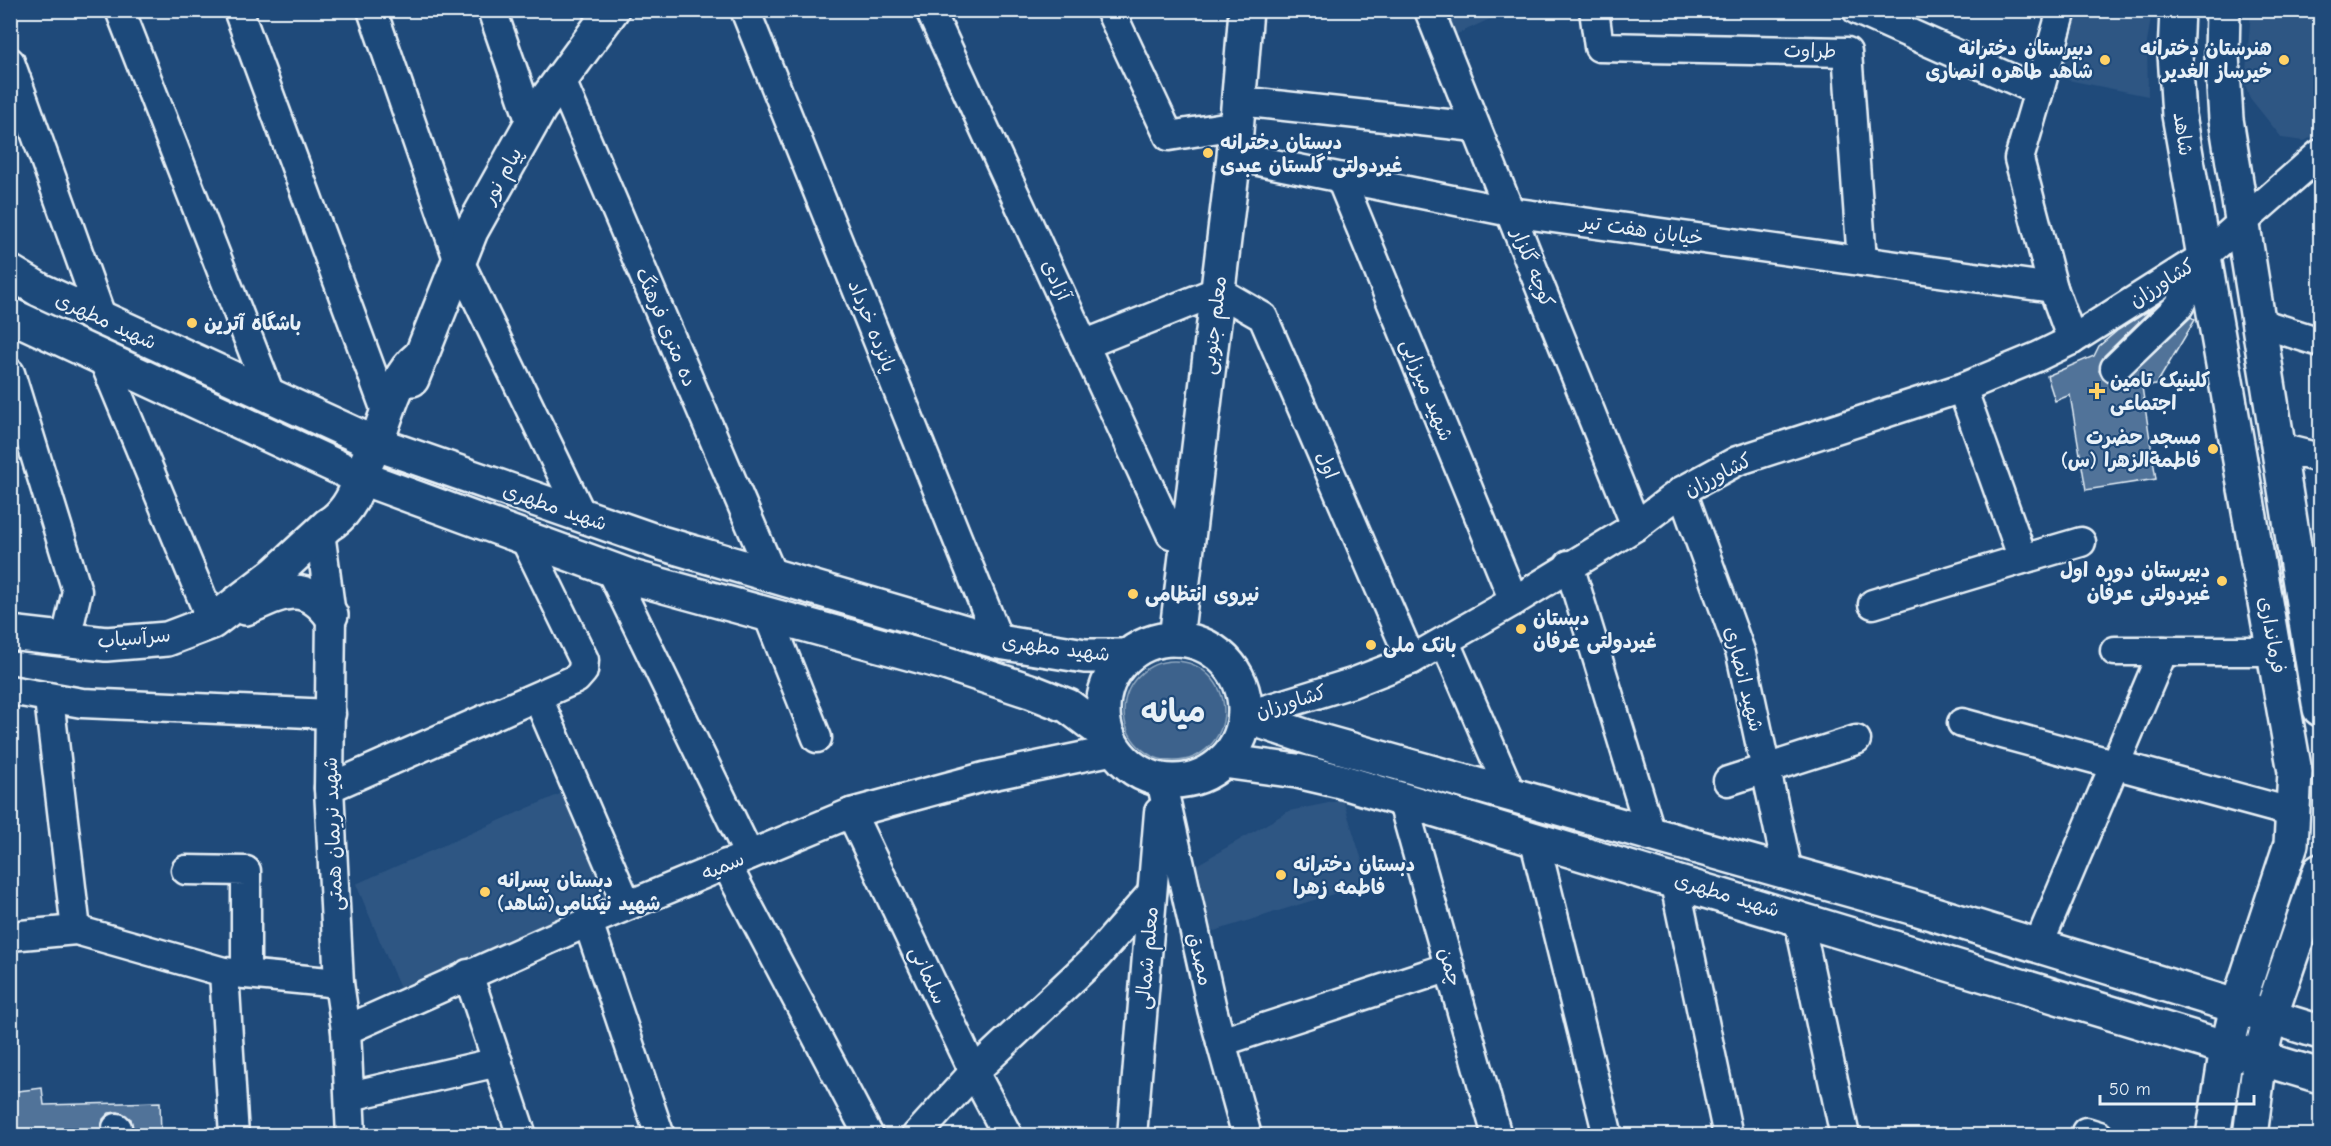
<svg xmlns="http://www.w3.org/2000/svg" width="2331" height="1146" font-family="'Comic Neue','Playpen Sans Arabic',sans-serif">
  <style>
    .built { fill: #2e5683 }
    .green { fill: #3c628c; stroke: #92aac2; stroke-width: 1.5 }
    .building { fill: #517399; stroke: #e8f1f8; stroke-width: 1.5 }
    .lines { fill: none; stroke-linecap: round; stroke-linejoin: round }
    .minor-casing { stroke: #e8f1f8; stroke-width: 33 }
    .major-casing { stroke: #e8f1f8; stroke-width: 38 }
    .minor { stroke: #1f4a7a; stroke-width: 28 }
    .major { stroke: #1f4a7a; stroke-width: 33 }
    .poi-dot { fill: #ffd166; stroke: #1f4a7a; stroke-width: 2 }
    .labels { text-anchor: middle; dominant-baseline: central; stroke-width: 4.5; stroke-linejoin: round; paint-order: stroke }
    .poi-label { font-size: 20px; font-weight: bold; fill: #e8f1f8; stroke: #1f4a7a; text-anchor: start }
    .street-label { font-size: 20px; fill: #e8f1f8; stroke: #1f4a7a }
    .town-label { font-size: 32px; font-weight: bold; fill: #e8f1f8; stroke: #1f4a7a }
  </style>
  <rect width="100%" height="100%" fill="#1f4a7a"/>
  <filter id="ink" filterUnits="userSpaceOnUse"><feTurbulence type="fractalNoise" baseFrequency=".0167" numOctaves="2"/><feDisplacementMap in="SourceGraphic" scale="12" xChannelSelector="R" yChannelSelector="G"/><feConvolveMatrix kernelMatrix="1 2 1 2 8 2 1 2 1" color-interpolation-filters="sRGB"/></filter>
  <g filter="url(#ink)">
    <g class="built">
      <polygon points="1442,11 1507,11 1453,36"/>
      <polygon points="2074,11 2152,11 2147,43 2148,96 2058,78"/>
      <polygon points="2251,11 2320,11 2320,133 2304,141 2282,138 2250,98 2245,84"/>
      <polygon points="569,790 613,900 401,991 356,884"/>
      <polygon points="1343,800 1369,883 1211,932 1195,866 1289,811"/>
    </g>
    <circle class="green" cx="1174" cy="711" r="50"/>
    <g class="building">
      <polygon points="2153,308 2104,356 2099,371 2103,379 2110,384 2120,384 2191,317 2195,320 2156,385 2142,387 2156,479 2086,490 2070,395 2055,401 2047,376 2094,356 2099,346 2118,330"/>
      <polygon points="42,1088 44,1105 160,1102 161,1136 134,1136 131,1119 118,1112 109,1113 103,1119 100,1136 10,1136 10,1092"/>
    </g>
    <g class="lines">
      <defs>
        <g id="minor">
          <polyline points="120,10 271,397"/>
          <polyline points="238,10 386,411"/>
          <polyline points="372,10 458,259 582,516"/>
          <polyline points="492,10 531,123"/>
          <polyline points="745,10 999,642"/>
          <polyline points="930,10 1171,534 1188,539"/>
          <polyline points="1110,10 1169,136 1237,125"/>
          <polyline points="1429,10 1636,526"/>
          <polyline points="1594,10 1599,47 1847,52 1862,261"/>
          <polyline points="1857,10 2039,91 2019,159 2053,288 2072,340"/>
          <polyline points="10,62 102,319"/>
          <polyline points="560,78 772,575"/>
          <polyline points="2039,91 2062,10"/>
          <polyline points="1239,101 1475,127"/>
          <polyline points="1234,156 1511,212 2053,288"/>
          <polyline points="1341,179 1514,601"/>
          <polyline points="2260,323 2320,342"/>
          <polyline points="1086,344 1218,291 1263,317 1411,660"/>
          <polyline points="104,361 212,622"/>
          <polyline points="2115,368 2179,306 2203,257 2320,154"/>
          <polyline points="10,373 77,591 66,639"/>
          <polyline points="2280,448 2320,458"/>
          <polyline points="1682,491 1741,654 1788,872"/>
          <polyline points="320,532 331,615 329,788 339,983 346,1030 351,1136"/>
          <polyline points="2023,559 2081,542"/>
          <polyline points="1569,565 1651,834"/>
          <polyline points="610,569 749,855"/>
          <polyline points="1873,604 2023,559 1962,388"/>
          <polyline points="768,615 817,738"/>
          <polyline points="1445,642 1511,794"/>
          <polyline points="2115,651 2275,651"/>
          <polyline points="10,690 82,703 331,714"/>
          <polyline points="538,698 627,905"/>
          <polyline points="49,699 76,930"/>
          <polyline points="1245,716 1352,683 1411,660 1514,601 1636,526 1682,491 1737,461 1962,388 2037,357 2072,340 2203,257"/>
          <polyline points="1962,723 2294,813"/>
          <polyline points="1161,780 1212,1009 1247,1136"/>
          <polyline points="1728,781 1856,740"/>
          <polyline points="329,788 576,679 583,671 584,660 524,537"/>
          <polyline points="1402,799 1497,1136"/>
          <polyline points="851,813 974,1072 1008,1136"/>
          <polyline points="1534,838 1608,1136"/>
          <polyline points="726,864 869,1136"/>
          <polyline points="186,870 246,871 246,974"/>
          <polyline points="1674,879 1728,1136"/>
          <polyline points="1798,916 1845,1136"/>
          <polyline points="588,922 660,1136"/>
          <polyline points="10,936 76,930 224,972 339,983"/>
          <polyline points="2038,946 2163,651"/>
          <polyline points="224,972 234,1136"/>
          <polyline points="468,974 522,1136"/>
          <polyline points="346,1030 588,922 851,813 984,777 1115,750"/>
          <polyline points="1221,1042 1450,967"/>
          <polyline points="350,1096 498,1062"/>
          <polyline points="117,1128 117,1136"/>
          <polyline points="916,1136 974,1072 1095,958 1152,893"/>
          <polyline points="1132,1136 1159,812"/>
          <polyline points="2085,1136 2086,1132 2099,1136"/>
        </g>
        <g id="major">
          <polyline points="2177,10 2175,54 2179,115 2295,772 2291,844 2237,1008 2227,1048 2213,1136"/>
          <polyline points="2223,10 2222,55 2226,119 2320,709"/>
          <polyline points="10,272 40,290 374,443 661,543 999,642 1085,656 1127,656"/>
          <polyline points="10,315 359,477 635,578 945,663 1030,691 1068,706 1108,736"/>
          <polyline points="412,379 471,231 540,108 612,10"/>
          <path d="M246,608c36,-16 58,-29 85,7"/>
          <path d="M10,633l96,11 61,-5 45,-17 64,-49 52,-48c14,-8 28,-27 30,-44 8,-19 19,-38 25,-57 8,-22 16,-51 35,-66"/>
          <polyline points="1176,639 1234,156 1246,10"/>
          <circle cx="1174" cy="710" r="71"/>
          <polyline points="1245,716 1313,739 1915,908 2320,1032"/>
          <polyline points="1223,761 1297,771 1340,781 2320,1076"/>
          <polyline points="2250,1136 2260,1058 2270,1017 2320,871"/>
        </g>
      </defs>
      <use href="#minor" class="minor-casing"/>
      <use href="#major" class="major-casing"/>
      <use href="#minor" class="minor"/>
      <use href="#major" class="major"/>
    </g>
  </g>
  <g class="poi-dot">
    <circle cx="2105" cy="60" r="6"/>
    <circle cx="2284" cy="60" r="6"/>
    <circle cx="1208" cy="153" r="6"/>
    <circle cx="192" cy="323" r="6"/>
    <path d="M2094 382h6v6h6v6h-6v6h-6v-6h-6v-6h6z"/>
    <circle cx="2213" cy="449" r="6"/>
    <circle cx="2222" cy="581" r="6"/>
    <circle cx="1133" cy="594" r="6"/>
    <circle cx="1521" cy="629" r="6"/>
    <circle cx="1371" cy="645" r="6"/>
    <circle cx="1281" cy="875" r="6"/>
    <circle cx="485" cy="892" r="6"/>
  </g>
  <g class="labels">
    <g class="poi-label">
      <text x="2093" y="48" text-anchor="end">دبیرستان دخترانه<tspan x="2093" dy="23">شاهد طاهره انصاری</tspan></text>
      <text x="2272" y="48" text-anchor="end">هنرستان دخترانه<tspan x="2272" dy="23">خیرساز الغدیر</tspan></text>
      <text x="1220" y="142">دبستان دخترانه<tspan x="1220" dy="23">غیردولتی گلستان عبدی</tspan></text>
      <text x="204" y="323">باشگاه آترین</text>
      <text x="2110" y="380">کلینیک تامین<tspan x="2110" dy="23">اجتماعی</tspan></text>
      <text x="2201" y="437" text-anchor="end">مسجد حضرت<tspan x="2201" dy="23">فاطمةالزهرا (س)</tspan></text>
      <text x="2210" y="570" text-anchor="end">دبیرستان دوره اول<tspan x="2210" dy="23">غیردولتی عرفان</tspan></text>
      <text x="1145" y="594">نیروی انتظامی</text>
      <text x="1533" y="618">دبستان<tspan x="1533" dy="23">غیردولتی عرفان</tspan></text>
      <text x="1383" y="645">بانک ملی</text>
      <text x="1293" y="864">دبستان دخترانه<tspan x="1293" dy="23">فاطمه زهرا</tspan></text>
      <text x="497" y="880">دبستان پسرانه<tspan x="497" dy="23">شهید نیکنامی(شاهد)</tspan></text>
    </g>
    <g class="street-label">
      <text transform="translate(1810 51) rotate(1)">طراوت</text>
      <text transform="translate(2183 134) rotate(82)">شاهد</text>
      <text transform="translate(502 176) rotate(-61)">پیام نور</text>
      <text transform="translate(1642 230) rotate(8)">خیابان هفت تیر</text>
      <text transform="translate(1533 268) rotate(68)">کوچه گلزار</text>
      <text transform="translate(1056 280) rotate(65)">آزادی</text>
      <text transform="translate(2162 283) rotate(-32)">کشاورزان</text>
      <text transform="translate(106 321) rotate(25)">شهید مطهری</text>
      <text transform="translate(1214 325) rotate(-83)">معلم جنوبی</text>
      <text transform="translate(872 326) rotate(68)">پانزده خرداد</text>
      <text transform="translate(666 327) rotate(67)">ده متری فرهنگ</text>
      <text transform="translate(1427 390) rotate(68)">شهید میرزایی</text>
      <text transform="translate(1327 465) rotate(67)">اول</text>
      <text transform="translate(1718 475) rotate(-27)">کشاورزان</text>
      <text transform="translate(555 507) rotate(19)">شهید مطهری</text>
      <text transform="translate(2272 635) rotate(80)">فرمانداری</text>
      <text transform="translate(134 638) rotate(-5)">سرآسیاب</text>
      <text transform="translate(1056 648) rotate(7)">شهید مطهری</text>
      <text transform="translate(1744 679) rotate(76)">شهید انصاری</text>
      <text transform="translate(1291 702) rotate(-17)">کشاورزان</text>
      <text transform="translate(333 834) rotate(-92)">شهید نریمان همتی</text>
      <text transform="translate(723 866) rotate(-23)">سمیه</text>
      <text transform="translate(1727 895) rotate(17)">شهید مطهری</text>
      <text transform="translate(1147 958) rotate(-85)">معلم شمالی</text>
      <text transform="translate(1200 959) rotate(77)">مصدق</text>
      <text transform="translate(1450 967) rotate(74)">چمن</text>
      <text transform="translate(928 975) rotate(65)">سلمانی</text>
    </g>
    <g class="town-label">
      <text x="1173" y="711">میانه</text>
    </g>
  </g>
  <rect width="2331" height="1146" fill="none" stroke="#1f4a7a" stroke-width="36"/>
  <rect x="18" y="18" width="2295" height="1110" fill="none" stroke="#e8f1f8" stroke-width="2" filter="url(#ink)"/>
  <path d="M2100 1095v9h154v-9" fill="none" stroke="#e8f1f8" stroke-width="3"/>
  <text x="2109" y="1095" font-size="18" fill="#e8f1f8" stroke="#1f4a7a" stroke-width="4.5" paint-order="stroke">50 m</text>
</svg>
